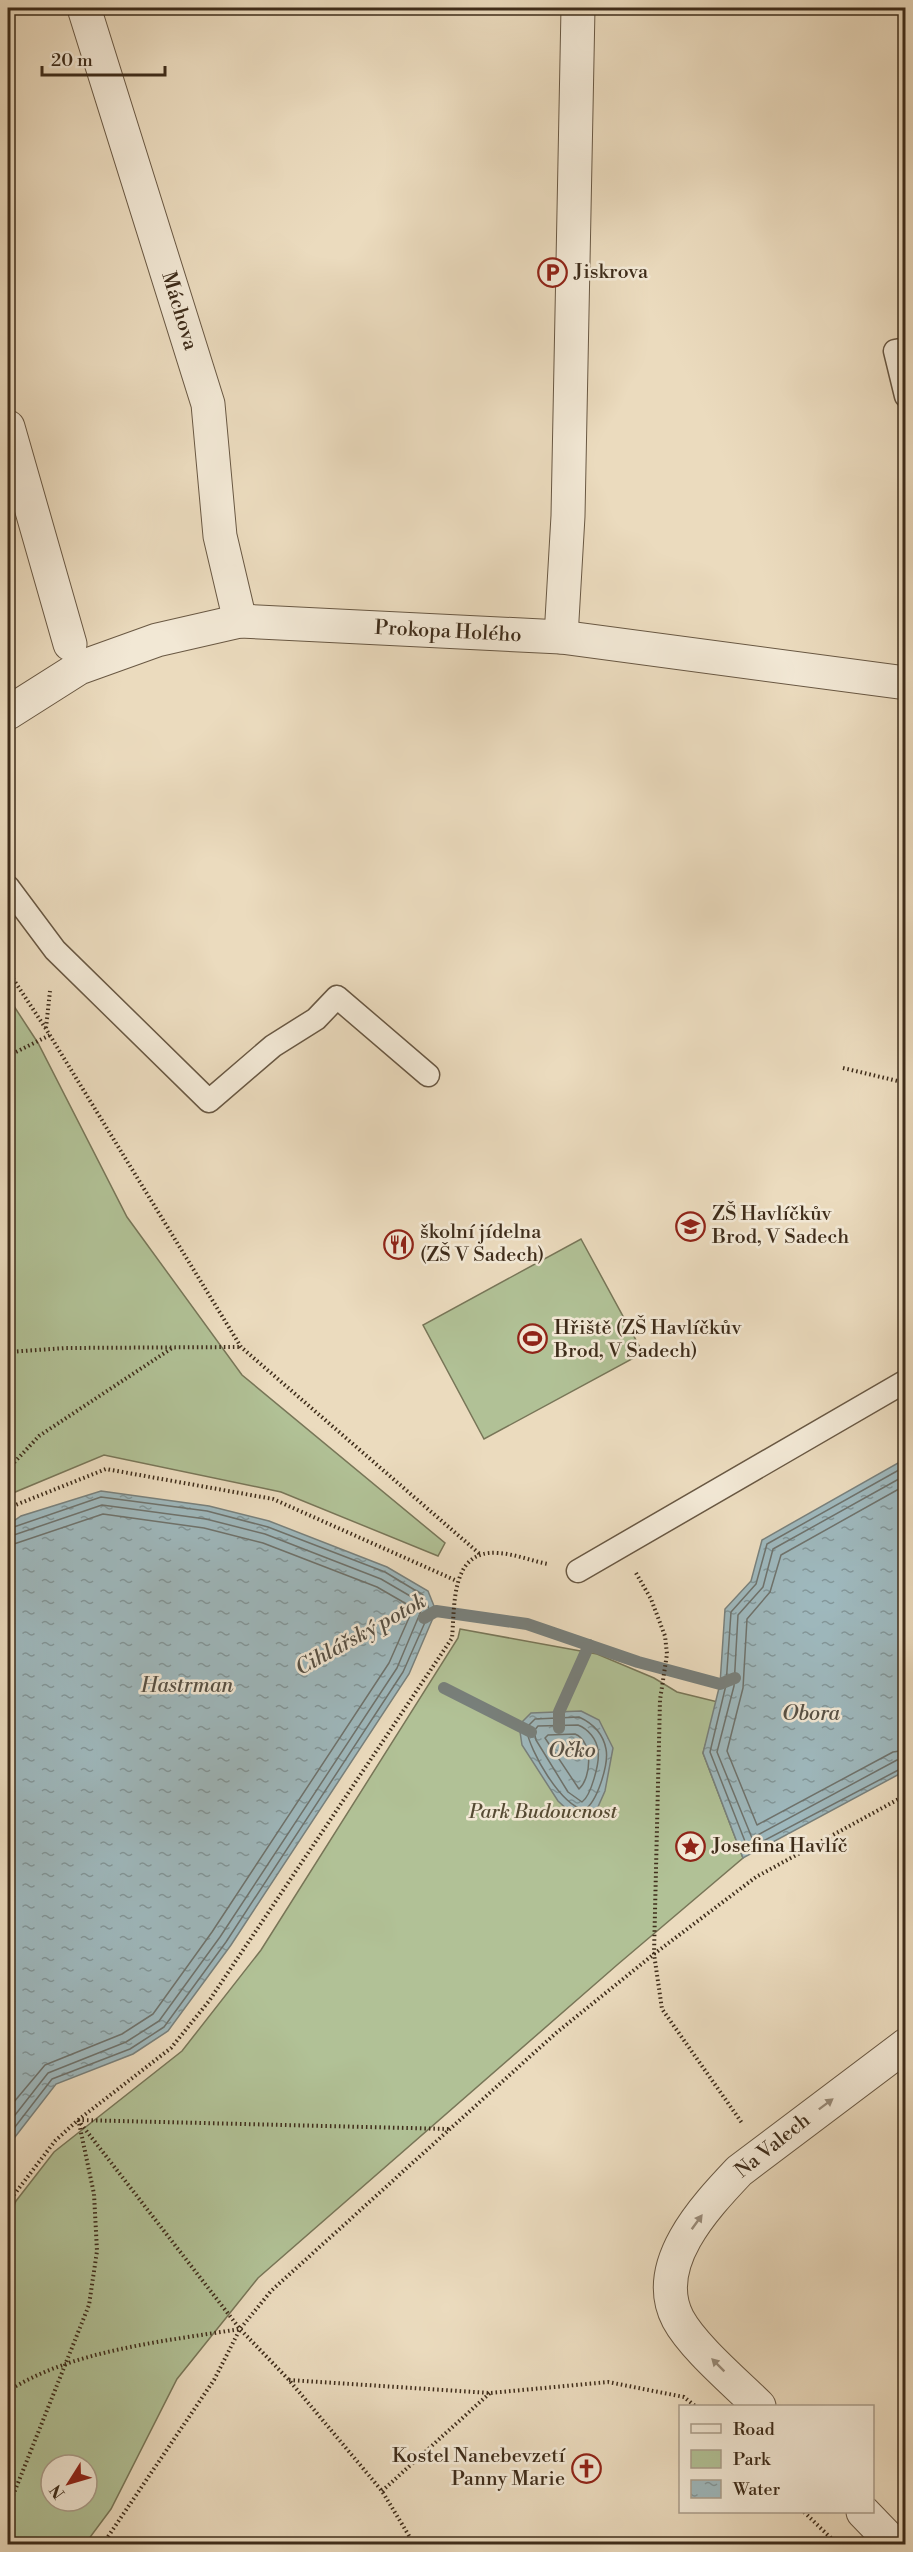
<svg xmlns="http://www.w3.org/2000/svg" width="913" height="2552" font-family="'Libre Bodoni',serif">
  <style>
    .park { fill: #b1c196; stroke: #787658; stroke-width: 1.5; fill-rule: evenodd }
    .water { fill: url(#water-ripples); stroke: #78807c; stroke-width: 1.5 }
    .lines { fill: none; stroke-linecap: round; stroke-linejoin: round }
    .shore { stroke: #6e726c; stroke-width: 1.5 }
    .stream { stroke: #78807c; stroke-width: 12 }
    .service-casing { stroke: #695843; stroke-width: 25 }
    .minor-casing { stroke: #695843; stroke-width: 35 }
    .path { stroke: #3e2c1a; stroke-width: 4; stroke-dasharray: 1.5 3; stroke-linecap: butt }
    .service { stroke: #f2e8d5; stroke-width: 22 }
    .minor { stroke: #f2e8d5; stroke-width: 33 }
    .oneway { fill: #988a78 }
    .labels { text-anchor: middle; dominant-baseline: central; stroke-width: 5; stroke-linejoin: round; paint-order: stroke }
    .poi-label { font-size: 20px; fill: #3e2c1a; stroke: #f2e8d5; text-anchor: start }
    .street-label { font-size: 20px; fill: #3e2c1a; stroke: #f2e8d5 }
    .park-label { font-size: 20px; font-style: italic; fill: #554a33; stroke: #f2e8d5 }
    .water-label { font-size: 21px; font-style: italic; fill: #564f43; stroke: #f2e8d5 }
  </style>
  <defs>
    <pattern id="water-ripples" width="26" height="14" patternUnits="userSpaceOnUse" patternTransform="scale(1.5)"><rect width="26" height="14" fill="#9eb8bd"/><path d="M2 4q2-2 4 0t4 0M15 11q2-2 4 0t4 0" fill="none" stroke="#829699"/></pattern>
  </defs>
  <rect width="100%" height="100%" fill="#ebdbbe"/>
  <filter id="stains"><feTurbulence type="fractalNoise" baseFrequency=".00333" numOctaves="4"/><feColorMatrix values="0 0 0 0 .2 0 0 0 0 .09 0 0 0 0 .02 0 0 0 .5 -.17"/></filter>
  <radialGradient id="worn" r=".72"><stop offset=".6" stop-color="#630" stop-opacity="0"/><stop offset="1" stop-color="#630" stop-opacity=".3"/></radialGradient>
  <g class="park">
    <polygon points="8,997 38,1043 127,1217 242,1375 445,1543 438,1556 281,1492 104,1455 8,1495"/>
    <polygon points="581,1239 643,1353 484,1439 423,1325"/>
    <path d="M460,1629l137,25 57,24 23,14 41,10 -15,51 40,105 -126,107 -359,313 -81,101 -66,130 -26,35h-77v-325l8,-18 38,-49 128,-101 79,-101 197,-312zM51,2465h36v36h-36z"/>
  </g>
  <g class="water">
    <polygon points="905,1459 905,1771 743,1858 703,1753 720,1684 725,1609 751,1581 762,1540"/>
    <polygon points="101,1491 209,1506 269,1521 387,1567 428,1591 436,1611 409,1674 231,1945 168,2031 133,2054 56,2084 8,2146 8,1525 21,1516"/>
    <polygon points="581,1711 599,1720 613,1748 605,1791 597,1809 585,1816 570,1812 558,1801 522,1745 519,1725 531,1713"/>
  </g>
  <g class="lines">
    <g class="shore">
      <polyline points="906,1466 767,1544 756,1584 731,1612 726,1685 710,1752 748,1849 906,1766"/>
      <polyline points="906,1475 773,1549 763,1587 738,1615 734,1686 717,1752 752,1838 897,1760 906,1759"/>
      <polyline points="906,1485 781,1555 770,1592 747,1619 743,1688 727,1751 757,1825 893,1752 906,1750"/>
      <polyline points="8,1529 101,1497 207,1511 268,1527 385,1572 423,1595 430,1611 403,1672 226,1942 164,2027 130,2049 52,2079 8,2136"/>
      <polyline points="8,1537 102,1505 206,1519 265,1534 381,1579 417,1600 421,1611 397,1668 220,1937 159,2021 126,2042 48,2073 8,2124"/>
      <polyline points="8,1546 103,1514 204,1528 263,1543 377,1587 410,1606 412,1611 389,1663 212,1932 153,2014 122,2034 45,2065 8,2109"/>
      <path d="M579,1717c13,6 24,16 27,32 3,15 -9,54 -22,61 -24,-6 -54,-58 -58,-82l9,-9z"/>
      <path d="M578,1725c10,4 19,14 20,26 2,11 -7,45 -16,51l-14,-10 -32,-52 -2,-9 4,-5z"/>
      <path d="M575,1734c18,7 17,43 4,55l-34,-51 3,-3z"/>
    </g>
    <g class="stream">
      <polyline points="424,1618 436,1611 527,1624 638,1662 720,1684 735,1678"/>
      <polyline points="444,1688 531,1732"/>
      <polyline points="559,1728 559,1712 589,1645"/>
    </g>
    <defs>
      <g id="service">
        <polyline points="906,349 895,351 906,396"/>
        <polyline points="8,887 55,950 209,1101 273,1046 316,1019 337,997 428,1075"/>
        <polyline points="578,1571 906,1381"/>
      </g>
      <g id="minor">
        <polyline points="84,8 208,404 220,536 240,621"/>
        <polyline points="8,427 70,644"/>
        <polyline points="561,637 568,516 578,8"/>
        <polyline points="8,713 79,668 157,640 240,621 561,637 906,683"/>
        <path d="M759,2406c-23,-23 -66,-59 -81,-87 -28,-54 27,-112 61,-148l167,-126"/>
        <polyline points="863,2512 891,2541 891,2544"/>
      </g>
    </defs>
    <use href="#service" class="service-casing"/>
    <use href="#minor" class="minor-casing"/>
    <g class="path">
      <polyline points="8,971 46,1029 241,1347 481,1555"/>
      <polyline points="46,1028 50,991"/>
      <polyline points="8,1056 50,1035"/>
      <polyline points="843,1068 906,1083"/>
      <polyline points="8,1352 66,1348 240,1347"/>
      <polyline points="8,1469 39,1436 172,1348"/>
      <polyline points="8,1508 106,1469 273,1499 457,1581"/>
      <polyline points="636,1573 651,1599 665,1636 667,1654 660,1700 654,1954 662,2009 742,2123"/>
      <polyline points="78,2120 240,2329 289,2380 382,2491 414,2544"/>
      <polyline points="78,2120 449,2129"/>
      <path d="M8,2207l5,-11 42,-55 23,-21 93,-72 38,-47 243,-363c3,-32 -2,-89 46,-85 17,1 34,8 50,11"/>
      <polyline points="289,2380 490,2393 608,2382 684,2397 695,2406"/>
      <path d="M8,2391c64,-41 158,-50 232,-62"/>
      <polyline points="382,2491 490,2393"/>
      <polyline points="8,2508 89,2305 97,2251 94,2194 79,2123"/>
      <polyline points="804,2512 835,2542"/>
      <polyline points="103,2544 214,2380 240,2329 271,2291 556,2033 654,1954 756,1877 906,1795"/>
    </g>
    <use href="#service" class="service"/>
    <use href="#minor" class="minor"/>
  </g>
  <defs><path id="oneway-solid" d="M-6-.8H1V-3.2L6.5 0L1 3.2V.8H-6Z" transform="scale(1.5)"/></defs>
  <g class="oneway">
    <use href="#oneway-solid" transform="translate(826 2104) rotate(-37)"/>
    <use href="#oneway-solid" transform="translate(697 2222) rotate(-54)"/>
    <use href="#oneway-solid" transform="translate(718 2365) rotate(-135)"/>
  </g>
  <defs>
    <symbol id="parking-ring" viewBox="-11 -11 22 22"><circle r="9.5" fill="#f2e8d5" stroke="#8f2418" stroke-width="1.5"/><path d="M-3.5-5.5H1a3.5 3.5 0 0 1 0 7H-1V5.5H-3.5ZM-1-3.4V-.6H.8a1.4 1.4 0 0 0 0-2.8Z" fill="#8f2418"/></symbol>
    <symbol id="school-ring" viewBox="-11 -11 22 22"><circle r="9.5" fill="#f2e8d5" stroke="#8f2418" stroke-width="1.5"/><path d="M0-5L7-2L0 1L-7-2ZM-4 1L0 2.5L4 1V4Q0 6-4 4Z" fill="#8f2418"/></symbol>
    <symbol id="restaurant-ring" viewBox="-11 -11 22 22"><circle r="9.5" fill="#f2e8d5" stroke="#8f2418" stroke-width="1.5"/><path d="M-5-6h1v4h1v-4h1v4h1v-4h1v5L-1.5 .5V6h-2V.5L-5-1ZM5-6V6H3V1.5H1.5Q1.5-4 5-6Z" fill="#8f2418"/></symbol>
    <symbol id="stadium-ring" viewBox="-11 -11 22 22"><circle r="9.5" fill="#f2e8d5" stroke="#8f2418" stroke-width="1.5"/><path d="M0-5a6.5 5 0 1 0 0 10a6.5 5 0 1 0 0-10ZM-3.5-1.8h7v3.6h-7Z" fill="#8f2418"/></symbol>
    <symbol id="sight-ring" viewBox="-11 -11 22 22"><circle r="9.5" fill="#f2e8d5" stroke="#8f2418" stroke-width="1.5"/><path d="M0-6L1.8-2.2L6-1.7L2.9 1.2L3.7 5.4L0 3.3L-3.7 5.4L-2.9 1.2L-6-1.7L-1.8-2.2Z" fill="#8f2418"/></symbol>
    <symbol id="church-ring" viewBox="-11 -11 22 22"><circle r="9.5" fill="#f2e8d5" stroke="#8f2418" stroke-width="1.5"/><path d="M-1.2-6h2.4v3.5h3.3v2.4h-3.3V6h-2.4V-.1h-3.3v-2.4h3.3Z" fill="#8f2418"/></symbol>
  </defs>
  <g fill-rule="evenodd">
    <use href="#parking-ring" x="536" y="256" width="33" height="33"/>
    <use href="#school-ring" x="674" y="1210" width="33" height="33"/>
    <use href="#restaurant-ring" x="382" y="1228" width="33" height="33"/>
    <use href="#stadium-ring" x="516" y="1322" width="33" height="33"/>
    <use href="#sight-ring" x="674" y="1830" width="33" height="33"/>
    <use href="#church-ring" x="570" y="2452" width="33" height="33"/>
  </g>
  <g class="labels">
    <g class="poi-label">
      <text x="574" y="272">Jiskrova</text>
      <text x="712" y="1214">ZŠ Havlíčkův<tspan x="712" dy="23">Brod, V Sadech</tspan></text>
      <text x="420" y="1232">školní jídelna<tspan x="420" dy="23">(ZŠ V Sadech)</tspan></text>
      <text x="554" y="1328">Hřiště (ZŠ Havlíčkův<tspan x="554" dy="23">Brod, V Sadech)</tspan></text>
      <text x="712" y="1846">Josefina Havlíč</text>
      <text x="565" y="2456" text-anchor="end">Kostel Nanebevzetí<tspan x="565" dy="23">Panny Marie</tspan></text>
    </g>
    <g class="street-label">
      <text transform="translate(179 311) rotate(73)">Máchova</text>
      <text transform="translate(448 632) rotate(3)">Prokopa Holého</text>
      <text transform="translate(773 2146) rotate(-39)">Na Valech</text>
    </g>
    <g class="park-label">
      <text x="543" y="1812">Park Budoucnost</text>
    </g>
    <g class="water-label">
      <text transform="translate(361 1635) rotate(-29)">Cihlářský potok</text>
      <text x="187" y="1686">Hastrman</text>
      <text x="811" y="1714">Obora</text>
      <text x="572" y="1751">Očko</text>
    </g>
  </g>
  <rect width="913" height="2552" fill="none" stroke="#ebdbbe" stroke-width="30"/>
  <rect x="9" y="9" width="895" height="2534" fill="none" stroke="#3e2c1a" stroke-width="3"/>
  <rect x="15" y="15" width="883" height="2522" fill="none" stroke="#3e2c1a" stroke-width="1.5"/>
  <rect x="679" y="2405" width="195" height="108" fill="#f2e8d5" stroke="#aa9d8a" stroke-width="1.5"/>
  <rect x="691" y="2424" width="30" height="9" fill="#f2e8d5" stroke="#aa9d8a" stroke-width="1.5"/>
  <text x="733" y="2435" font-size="18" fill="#3e2c1a">Road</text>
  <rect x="691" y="2450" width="30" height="18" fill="#b1c196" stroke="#aa9d8a" stroke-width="1.5"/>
  <text x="733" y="2465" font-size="18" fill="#3e2c1a">Park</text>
  <rect x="691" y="2480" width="30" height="18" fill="url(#water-ripples)" stroke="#aa9d8a" stroke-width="1.5"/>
  <text x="733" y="2495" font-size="18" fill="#3e2c1a">Water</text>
  <g transform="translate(69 2483) rotate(233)"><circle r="28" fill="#f2e8d5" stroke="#aa9d8a" stroke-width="1.5"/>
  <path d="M0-4.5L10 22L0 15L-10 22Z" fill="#8f2418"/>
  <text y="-9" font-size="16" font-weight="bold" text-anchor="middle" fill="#3e2c1a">N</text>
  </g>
  <path d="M42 66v9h123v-9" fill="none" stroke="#3e2c1a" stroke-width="3"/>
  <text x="51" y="66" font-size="18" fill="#3e2c1a" stroke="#f2e8d5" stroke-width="4.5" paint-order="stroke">20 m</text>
  <rect width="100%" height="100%" filter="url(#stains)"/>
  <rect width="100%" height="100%" fill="url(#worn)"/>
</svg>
